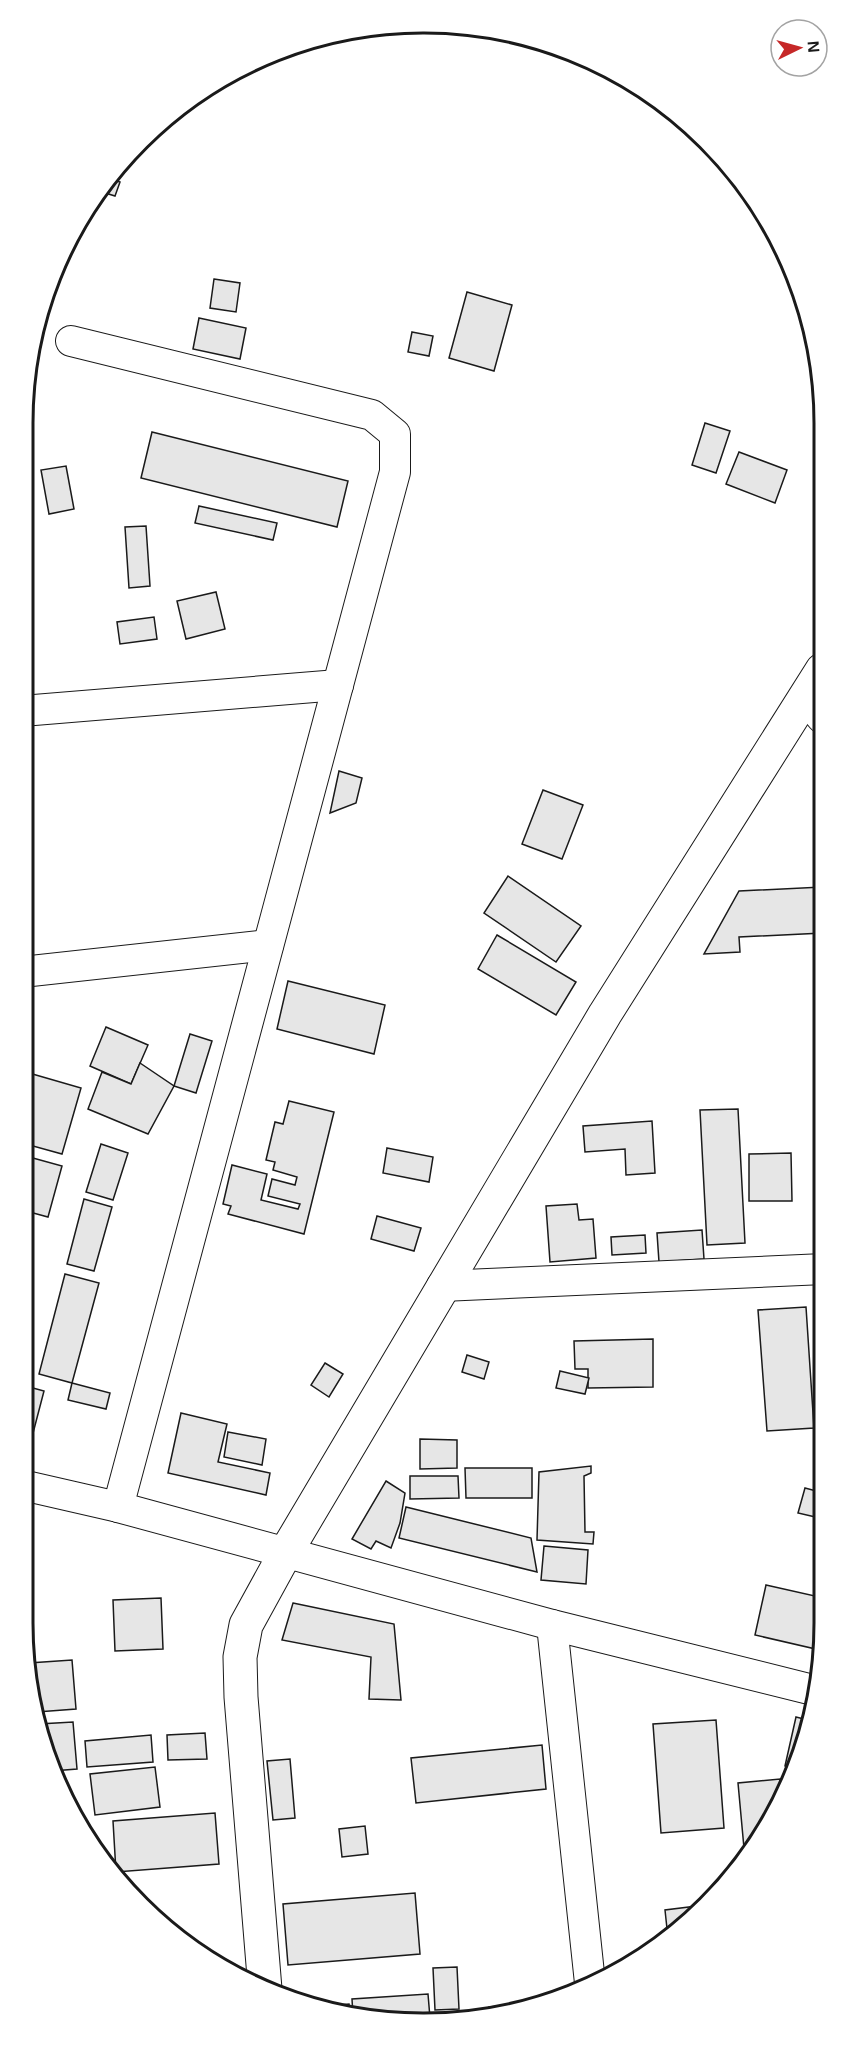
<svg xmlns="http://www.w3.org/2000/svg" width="847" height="2046" font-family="Arial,sans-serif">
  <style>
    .building { fill: #e6e6e6; stroke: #1a1a1a; stroke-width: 1.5 }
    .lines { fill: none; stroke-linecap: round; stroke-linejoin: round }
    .street-casing { stroke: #1a1a1a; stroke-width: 32 }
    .secondary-casing { stroke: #1a1a1a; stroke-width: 35 }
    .street { stroke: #fff; stroke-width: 30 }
    .secondary { stroke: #fff; stroke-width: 33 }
    .rim { fill: none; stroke: #1a1a1a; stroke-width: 3 }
  </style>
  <rect width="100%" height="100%" fill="#fff"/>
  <g class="building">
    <polygon points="112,173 110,179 120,182 115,196 99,191"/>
    <polygon points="214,279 240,283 236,312 210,308"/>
    <polygon points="467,292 512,305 494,371 449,358"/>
    <polygon points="199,318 246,328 240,359 193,349"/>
    <polygon points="412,332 433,336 429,356 408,352"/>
    <polygon points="705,423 730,431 716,473 692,465"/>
    <polygon points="152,432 348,481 337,527 141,478"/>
    <polygon points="739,452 787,470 775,503 726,484"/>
    <polygon points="66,466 74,509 49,514 41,470"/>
    <polygon points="199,506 277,523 273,540 195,523"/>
    <polygon points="146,526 150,586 129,588 125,527"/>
    <polygon points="216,592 225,629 186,639 177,601"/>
    <polygon points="154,617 157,639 120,644 117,622"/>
    <polygon points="339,771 362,778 356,803 330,813"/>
    <polygon points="543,790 583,805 562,859 522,844"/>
    <polygon points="508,876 581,926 556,962 484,913"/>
    <polygon points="22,883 33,886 22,915"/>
    <polygon points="822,887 823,933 739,937 740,952 704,954 739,891"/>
    <polygon points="497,935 576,982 556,1015 478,969"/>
    <polygon points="288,981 385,1005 374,1054 277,1029"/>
    <polygon points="106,1027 148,1045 131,1084 90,1066"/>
    <polygon points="190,1034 212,1041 196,1093 174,1086"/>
    <polygon points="140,1063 174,1086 148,1134 88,1109 102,1072 131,1084"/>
    <polygon points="29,1073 81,1088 62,1154 22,1143 22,1094"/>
    <polygon points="289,1101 334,1112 304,1234 228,1214 231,1206 223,1204 232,1165 267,1174 261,1200 298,1209 300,1204 268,1196 272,1179 295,1185 297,1177 273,1170 275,1162 266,1160 275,1122 283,1124"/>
    <polygon points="738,1109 745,1243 707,1245 700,1110"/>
    <polygon points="652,1121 655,1173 626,1175 625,1149 585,1152 583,1126"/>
    <polygon points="101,1144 128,1153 113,1200 86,1192"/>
    <polygon points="387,1148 433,1157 429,1182 383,1173"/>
    <polygon points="791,1153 792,1201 749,1201 749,1154"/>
    <polygon points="22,1155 62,1166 48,1217 22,1210"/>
    <polygon points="84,1199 112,1207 94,1271 67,1264"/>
    <polygon points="577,1204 579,1220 593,1219 596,1258 550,1262 546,1206"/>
    <polygon points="377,1216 421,1228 414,1251 371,1239"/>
    <polygon points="702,1230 704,1259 659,1262 657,1233"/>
    <polygon points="645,1235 646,1253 612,1255 611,1237"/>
    <polygon points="65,1274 99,1283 72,1383 39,1374"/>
    <polygon points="806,1307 814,1428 767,1431 758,1310"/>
    <polygon points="653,1339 653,1387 588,1388 588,1369 575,1369 574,1341"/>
    <polygon points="467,1355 489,1362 484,1379 462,1372"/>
    <polygon points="325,1363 343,1374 329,1397 311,1385"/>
    <polygon points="560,1371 589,1378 585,1394 556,1388"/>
    <polygon points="72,1383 110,1393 106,1409 68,1400"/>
    <polygon points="22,1385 44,1391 32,1437 22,1434"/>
    <polygon points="181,1413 227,1424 218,1462 270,1473 266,1495 168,1473"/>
    <polygon points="228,1432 266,1439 262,1465 224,1457"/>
    <polygon points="420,1439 457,1440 457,1468 420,1469"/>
    <polygon points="591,1466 591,1473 584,1476 585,1532 594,1532 593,1544 537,1540 539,1472"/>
    <polygon points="465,1468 532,1468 532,1498 466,1498"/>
    <polygon points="410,1476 458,1476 459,1498 410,1499"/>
    <polygon points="386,1481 405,1493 400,1523 391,1548 376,1541 371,1549 352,1539"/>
    <polygon points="805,1488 824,1493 824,1519 798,1513"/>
    <polygon points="406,1507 531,1538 537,1572 399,1538"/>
    <polygon points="544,1546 588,1550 586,1584 541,1580"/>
    <polygon points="766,1585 824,1598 824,1622 820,1650 755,1635"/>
    <polygon points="161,1598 163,1649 115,1651 113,1600"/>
    <polygon points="293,1603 394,1624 401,1700 369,1699 371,1657 282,1640"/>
    <polygon points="72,1660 76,1709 37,1712 29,1663"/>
    <polygon points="796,1717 808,1720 803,1751 794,1768 785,1766"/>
    <polygon points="716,1720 724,1828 661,1833 653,1724"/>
    <polygon points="73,1722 77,1769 52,1771 44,1752 39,1724"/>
    <polygon points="205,1733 207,1759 168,1760 167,1735"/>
    <polygon points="151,1735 153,1762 87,1767 85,1741"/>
    <polygon points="542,1745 546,1789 416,1803 411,1758"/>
    <polygon points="290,1759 295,1818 273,1820 267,1761"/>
    <polygon points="155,1767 160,1807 95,1815 90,1774"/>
    <polygon points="780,1779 781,1793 745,1859 738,1783"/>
    <polygon points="215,1813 219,1864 116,1872 113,1821"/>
    <polygon points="365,1826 368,1854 342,1857 339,1829"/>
    <polygon points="415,1893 420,1954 288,1965 283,1904"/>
    <polygon points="705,1905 688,1924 668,1938 665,1910"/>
    <polygon points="457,1967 459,2009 435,2010 433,1968"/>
    <polygon points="428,1994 430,2018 371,2020 353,2016 352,1999"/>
    <polygon points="535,2003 502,2016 489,2016 489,2007"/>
    <polygon points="349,2004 350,2015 315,2007"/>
  </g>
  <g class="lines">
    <defs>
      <g id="street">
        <polyline points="71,341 372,415 395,434 395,472 118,1507"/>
        <polyline points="805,698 822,718"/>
        <polyline points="22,711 338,685"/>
        <polyline points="22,972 268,945"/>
        <polyline points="442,1286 824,1269"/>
        <polyline points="22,1485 118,1507 552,1625 813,1690"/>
        <polyline points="552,1625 590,1983"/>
      </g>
      <polyline id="secondary" points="265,1989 241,1697 240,1657 246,1625 286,1552 605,1014 822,670"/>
    </defs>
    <use href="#street" class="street-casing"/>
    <use href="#secondary" class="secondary-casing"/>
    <use href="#street" class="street"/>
    <use href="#secondary" class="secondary"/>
  </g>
  <path d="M0 0H847V2046H0ZM423 33H424A390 390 0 0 1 814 423V1623A390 390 0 0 1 424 2013H423A390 390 0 0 1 33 1623V423A390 390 0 0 1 423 33Z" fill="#fff" fill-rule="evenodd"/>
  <path class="rim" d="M423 33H424A390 390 0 0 1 814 423V1623A390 390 0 0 1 424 2013H423A390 390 0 0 1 33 1623V423A390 390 0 0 1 423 33Z"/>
  <g transform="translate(799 48) rotate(85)"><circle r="28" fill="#ffffff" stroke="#a3a3a3" stroke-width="1.5"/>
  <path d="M0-4.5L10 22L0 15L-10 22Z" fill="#c62828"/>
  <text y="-9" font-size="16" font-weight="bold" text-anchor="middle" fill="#1a1a1a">N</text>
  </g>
</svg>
